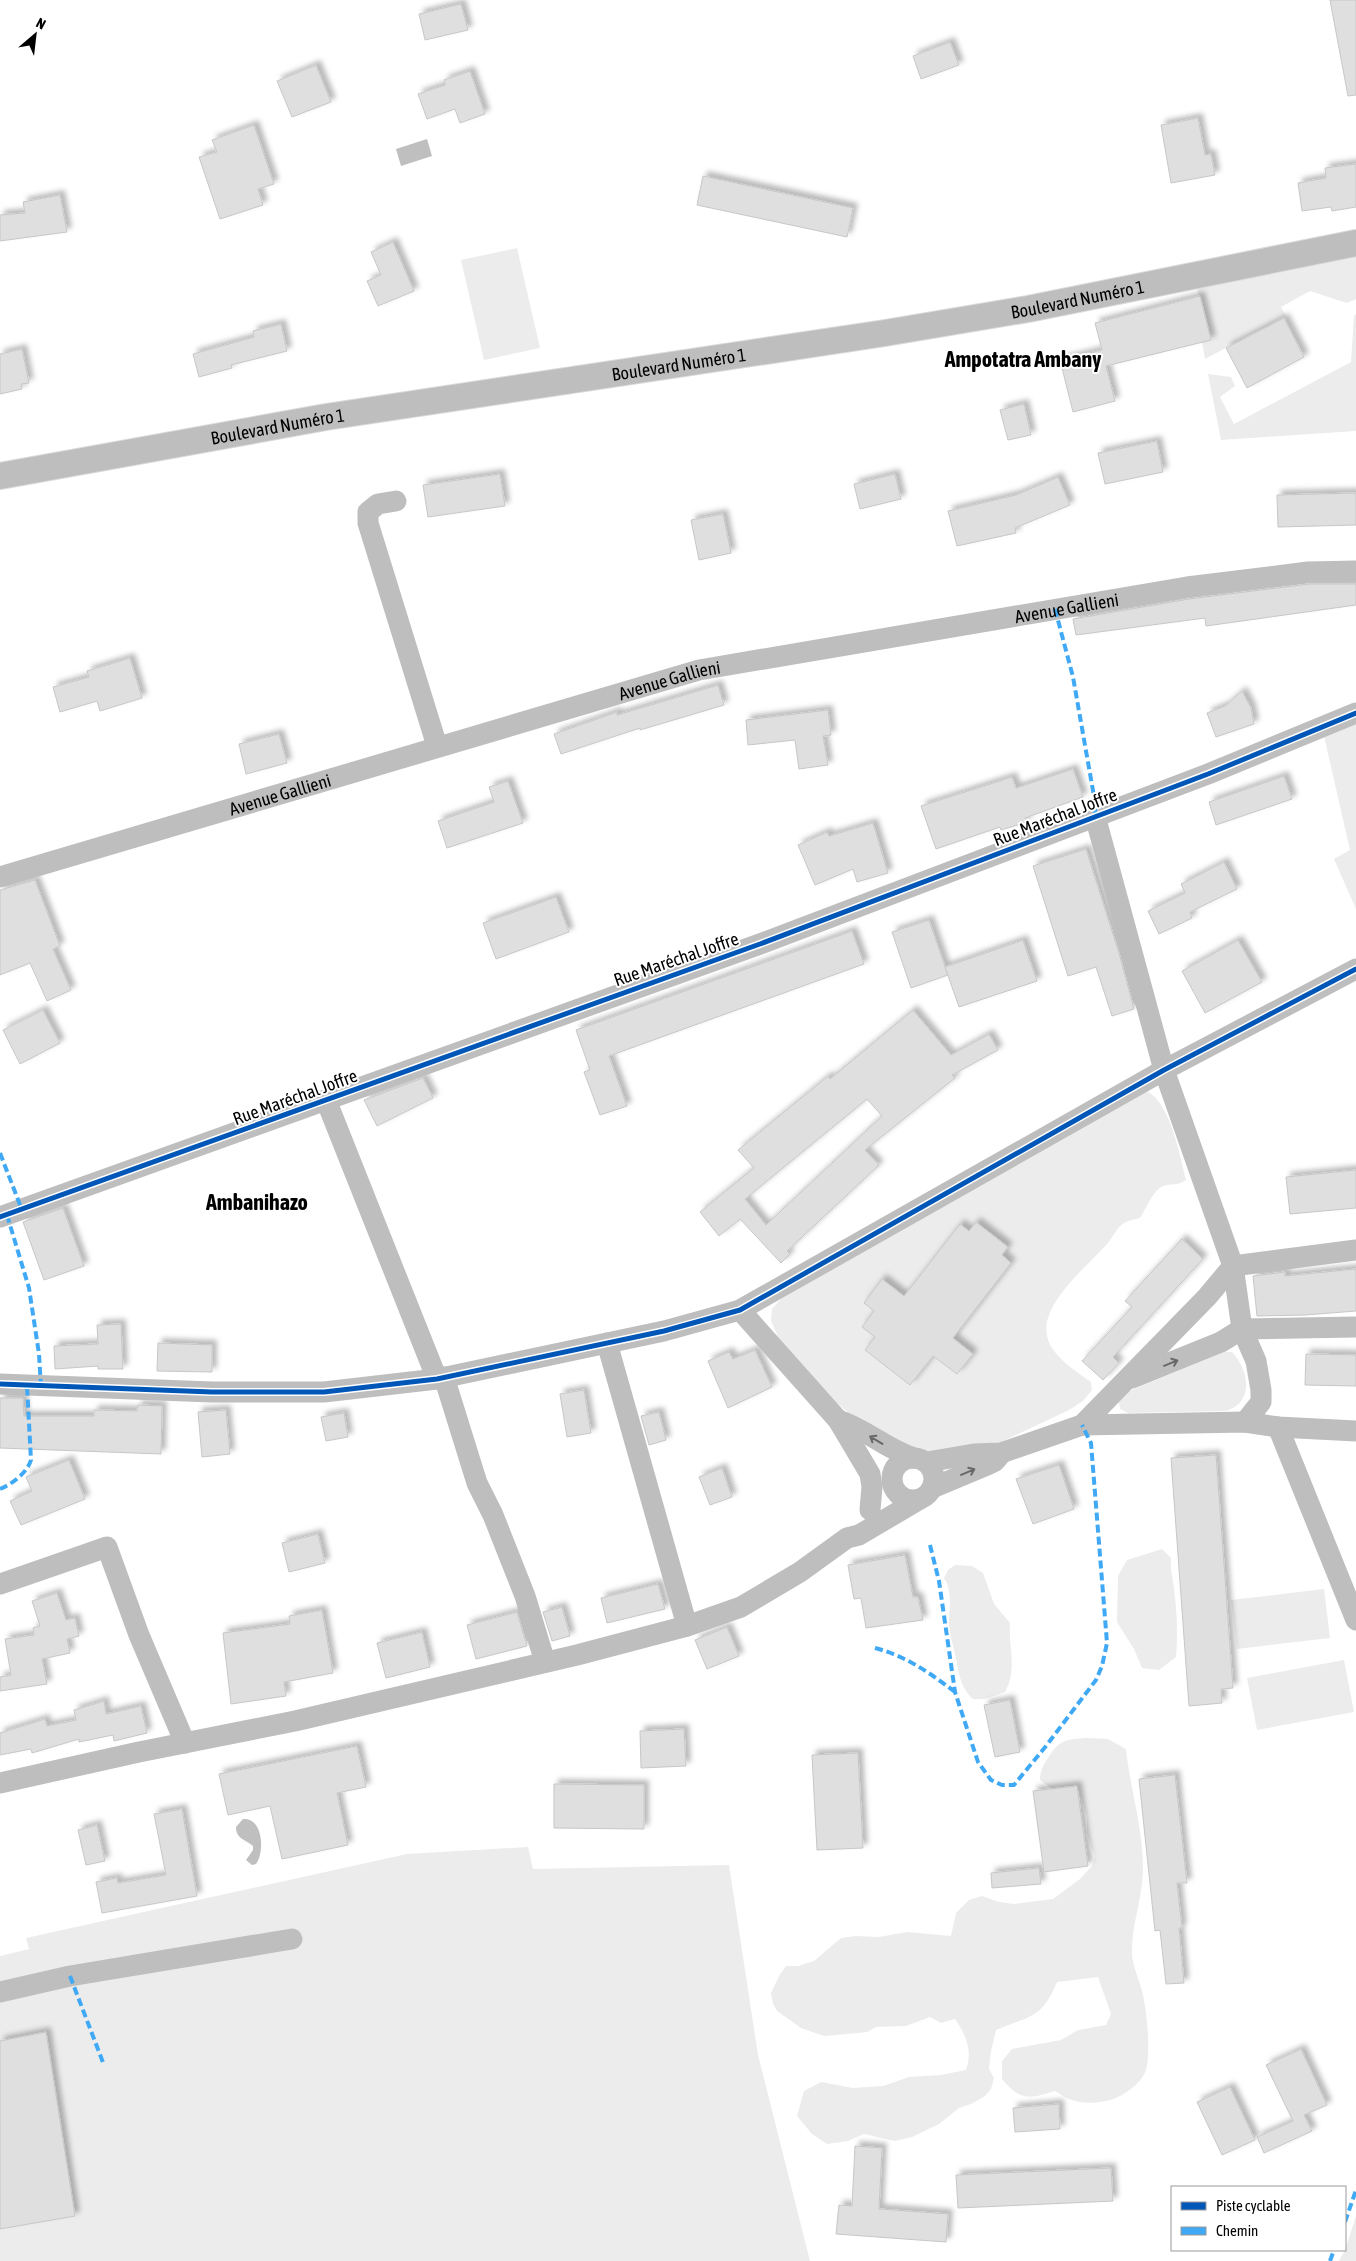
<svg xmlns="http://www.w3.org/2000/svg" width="1356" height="2261" font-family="'Asap Condensed',sans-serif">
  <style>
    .green { fill: #ececec }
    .water { fill: #bfbfbf }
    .building { fill: #dfdfdf; stroke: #c7c7c7; fill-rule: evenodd; filter: url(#shadow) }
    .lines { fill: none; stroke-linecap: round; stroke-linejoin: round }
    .major-casing { stroke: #dbdbdb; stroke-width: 28 }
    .minor { stroke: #bebebe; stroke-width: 21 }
    .major { stroke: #bebebe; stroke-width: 26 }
    .quiet { stroke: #3fa9f5; stroke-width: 4; stroke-dasharray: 8 4; stroke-linecap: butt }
    .cycleway-casing { stroke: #fff; stroke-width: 8 }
    .cycleway { stroke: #0057b8; stroke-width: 5 }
    .oneway { stroke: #686868 }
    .labels { text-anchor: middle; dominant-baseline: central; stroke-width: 4; stroke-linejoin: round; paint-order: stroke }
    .street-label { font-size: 18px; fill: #000; stroke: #fff }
    .district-label { font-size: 22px; font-weight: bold; fill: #000; stroke: #fff }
  </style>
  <defs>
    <filter id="shadow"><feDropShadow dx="4.5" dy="-4.5" stdDeviation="2.5" flood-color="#0004"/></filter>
  </defs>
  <rect width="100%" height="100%" fill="#fff"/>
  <g class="green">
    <polygon points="517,248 540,348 484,360 461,260"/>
    <polygon points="1356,252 1356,299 1347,303 1310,291 1281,307 1286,316 1205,359 1202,342 1211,339 1195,282"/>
    <polygon points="1356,314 1356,431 1221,440 1208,374 1231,377 1235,386 1220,397 1234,424 1351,362 1354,316"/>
    <polygon points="1356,724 1356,909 1334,859 1350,850 1324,736"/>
    <path d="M1148,1092c22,11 32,64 38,88 -8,6 -14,3 -23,6 -10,4 -17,23 -23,32 -8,2 -15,3 -21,9 -4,5 -7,11 -11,16 -19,22 -68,60 -61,93 4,20 29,35 44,46l1,8 -9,11 -14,9 -70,33 -62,10 -27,-6 -48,-23 -36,-30 -47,-55 -8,-18 1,-12 9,-10 352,-203z"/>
    <path d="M1225,1352h7c17,18 23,51 -7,59l-97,2 -8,-4 -1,-6 4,-8 11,-6z"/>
    <path d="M1162,1549l9,9c-1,11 2,20 3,31 3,23 4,44 2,68l-17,13 -17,-2 -8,-19 -17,-27 1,-46 9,-16z"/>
    <path d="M955,1565l17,1 11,7 11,31 16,19c-2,24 8,46 -5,69l-21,7h-11c-14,-13 -14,-28 -18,-45 -2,-10 -6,-21 -6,-31 0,-15 4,-31 -5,-45l4,-8z"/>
    <polygon points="1324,1589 1330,1638 1237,1649 1231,1600"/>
    <polygon points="1344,1660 1354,1712 1257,1730 1247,1678"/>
    <path d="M1087,1738l21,1 18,10c4,39 17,79 17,119 0,30 -12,57 -11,86 1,14 8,27 11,41 4,20 8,56 3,75 -4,12 -17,21 -26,26 -13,7 -35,9 -48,4 -6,-2 -12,-6 -17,-9 -25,8 -35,10 -53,-12v-18l10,-12 49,-9 17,-10 28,-5 5,-11 -13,-37 -41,5c-15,37 -28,34 -61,48l-5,21 -2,18 5,9 -3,11 -6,7 -14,8 -12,4 -20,16 -27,13 -17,4 -31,-7 -16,7 -21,3 -15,-10 -15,-18 7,-25 17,-9 32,6 30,-2 26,-9 32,-2 25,-5c7,-20 0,-35 -11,-51l-14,4 -11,-6 -24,9 -30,1 -9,5 -31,3 -12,1 -23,-8 -24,-17 -4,-7 -2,-11 8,-17 7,-10h12l16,-5 27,-23 15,-2 23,1 28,-5 44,4 5,-23 13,-13 13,-4 17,6 15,2 39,-5 27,-20 12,-13 3,-10 -4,-10 -4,-14v-15l-10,-31 -25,3 -12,-9c0,-9 3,-14 8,-22 11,-18 18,-19 39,-20z"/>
    <polygon points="528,1847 533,1869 729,1865 758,2055 810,2261 0,2261 0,1956 29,1949 26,1938 407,1854"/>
    <polygon points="1356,2216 1356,2261 1339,2261 1345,2250"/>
  </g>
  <g class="water">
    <polygon points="427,139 432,156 401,166 396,149"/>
    <path d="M243,1819c20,-2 22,33 13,45l-4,1 -6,-5 7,-10v-4c-8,-7 -17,-7 -17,-19z"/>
  </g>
  <g class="building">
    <polygon points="1330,0 1356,0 1356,95 1348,96"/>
    <polygon points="461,4 468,30 425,40 419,14"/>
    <polygon points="950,42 959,65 921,79 913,56"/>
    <polygon points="316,65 331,102 292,117 277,81"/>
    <polygon points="470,71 485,114 460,123 455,109 427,119 418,94 445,85 444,80"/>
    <polygon points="1198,118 1205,155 1211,154 1215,175 1171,183 1161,125"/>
    <polygon points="254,125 274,184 258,189 263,205 220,219 199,157 217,152 212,140"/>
    <polygon points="1356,164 1356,207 1332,211 1331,207 1302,211 1298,183 1326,178 1325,168"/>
    <polygon points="703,176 853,208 847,237 697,205"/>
    <polygon points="60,195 67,232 0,241 0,215 25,213 23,202"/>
    <polygon points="393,242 414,291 378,306 367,281 381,275 371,252"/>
    <polygon points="1200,296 1211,340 1106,366 1115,401 1073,412 1060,360 1102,350 1095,323"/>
    <polygon points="1284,318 1304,357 1247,388 1226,348"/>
    <polygon points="281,324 287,351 231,365 232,368 199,377 193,354 254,337 253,331"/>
    <polygon points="22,349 29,383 21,384 22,389 0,394 0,354"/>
    <polygon points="1024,404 1031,435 1008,440 1000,410"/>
    <polygon points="1157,441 1163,472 1105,484 1098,453"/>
    <polygon points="500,474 505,506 428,517 423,485"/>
    <polygon points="895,474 901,499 860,509 854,484"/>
    <polygon points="1058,477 1070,505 1015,528 1016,533 957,546 948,511 1016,495"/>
    <polygon points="1356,493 1356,525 1278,527 1277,495"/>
    <polygon points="723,514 731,553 699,560 691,520"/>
    <polygon points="1309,584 1356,584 1356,605 1206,626 1205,618 1076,635 1073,619 1189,599"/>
    <polygon points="130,658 142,698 100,711 97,701 60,712 53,687 89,677 87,671"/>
    <polygon points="718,685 724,705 640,730 640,728 561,754 554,734 617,712 617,715"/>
    <polygon points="1242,691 1251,708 1254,724 1216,737 1207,713 1225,706"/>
    <polygon points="828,710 831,735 823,736 828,765 799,769 795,740 748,745 746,720"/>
    <polygon points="279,734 287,763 246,774 239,744"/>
    <polygon points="1073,769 1083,797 1025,818 1027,822 1001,830 1000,827 936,849 921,806 1012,777 1016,788"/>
    <polygon points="1284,776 1292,799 1216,825 1209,802"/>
    <polygon points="508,781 523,823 447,848 438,821 494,802 489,787"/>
    <polygon points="873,823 888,873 857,882 853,869 815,885 798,845 827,832 829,836"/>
    <polygon points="1086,849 1119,953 1134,1009 1112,1016 1096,967 1068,976 1033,866"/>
    <polygon points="1224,862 1237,889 1190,912 1192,918 1159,934 1148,911 1185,893 1181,884"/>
    <polygon points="35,880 60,946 53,949 71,990 47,1001 30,963 0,975 0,890"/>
    <polygon points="556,897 569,932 496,959 483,923"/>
    <polygon points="929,920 948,975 911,988 892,932"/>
    <polygon points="852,931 864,964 609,1056 627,1106 600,1115 584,1072 590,1070 576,1030"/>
    <polygon points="1023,940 1037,981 959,1007 945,967"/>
    <polygon points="1238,940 1262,982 1205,1013 1182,971"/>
    <polygon points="43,1010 60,1043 20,1064 3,1030"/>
    <path d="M913,1010l38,45 38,-21 9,16 -46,25 3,3 -90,72 14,15 -92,86 3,3 -9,9 -41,-44 -21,17 -19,-24 54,-44 -16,-18 90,-74 2,3zM867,1099l15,17 -116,109 -21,-26z"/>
    <polygon points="423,1078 433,1098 377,1126 364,1100"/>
    <polygon points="1356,1170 1356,1208 1290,1214 1286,1177"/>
    <polygon points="63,1208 84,1266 44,1280 23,1222"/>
    <polygon points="976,1222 1008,1247 1002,1255 1011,1263 953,1338 973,1354 957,1374 933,1356 910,1385 865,1350 875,1337 862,1327 874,1311 864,1303 882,1279 904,1296 960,1224 969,1231"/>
    <polygon points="1182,1239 1203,1259 1113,1357 1119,1363 1103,1380 1082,1361 1132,1307 1125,1301"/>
    <polygon points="1356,1269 1356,1311 1305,1315 1257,1316 1253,1276 1285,1272 1285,1276"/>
    <polygon points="121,1324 123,1369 98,1369 98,1366 55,1369 54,1346 98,1344 97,1325"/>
    <polygon points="158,1343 212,1345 212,1372 157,1371"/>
    <polygon points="755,1350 772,1387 728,1408 708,1361 729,1352 733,1359"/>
    <polygon points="1306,1354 1356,1355 1356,1386 1305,1385"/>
    <polygon points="584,1390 591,1433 567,1437 560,1394"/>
    <polygon points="0,1398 23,1398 24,1416 94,1416 94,1410 137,1411 138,1405 162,1406 161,1454 0,1448"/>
    <polygon points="226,1410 230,1454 202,1457 198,1412"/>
    <polygon points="659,1412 666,1440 649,1445 641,1416"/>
    <polygon points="344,1413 348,1437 326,1441 321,1417"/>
    <polygon points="1216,1455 1233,1688 1221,1689 1222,1703 1189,1706 1171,1458"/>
    <polygon points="69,1460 85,1499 21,1525 10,1501 32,1491 26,1477"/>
    <polygon points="1059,1465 1074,1509 1033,1524 1016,1479"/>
    <polygon points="722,1468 732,1497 710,1505 699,1477"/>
    <polygon points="318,1534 325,1563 289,1572 282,1543"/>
    <polygon points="905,1555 913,1597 918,1597 923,1620 866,1628 861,1598 854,1599 848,1565"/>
    <polygon points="658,1584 665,1609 607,1623 601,1598"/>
    <polygon points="57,1593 66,1620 75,1618 79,1636 67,1639 70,1653 42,1659 47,1684 0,1691 0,1677 11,1675 5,1639 34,1635 33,1628 40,1626 32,1601"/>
    <polygon points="562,1607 570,1636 552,1641 543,1612"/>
    <polygon points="322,1610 333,1673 284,1682 286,1696 231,1704 223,1633 290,1624 289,1616"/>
    <polygon points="517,1612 527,1646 476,1659 467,1625"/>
    <polygon points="727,1627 739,1656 707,1669 695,1640"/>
    <polygon points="422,1632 430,1667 386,1678 377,1643"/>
    <polygon points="1010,1700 1020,1752 995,1757 984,1705"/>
    <polygon points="104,1701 106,1714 141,1706 147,1733 114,1741 113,1735 79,1742 79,1739 32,1753 31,1749 0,1755 0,1733 45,1719 47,1726 76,1720 74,1710"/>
    <polygon points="684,1729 686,1766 641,1768 640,1731"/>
    <polygon points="357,1746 366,1787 337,1793 348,1845 282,1859 270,1806 228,1815 219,1774"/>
    <polygon points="858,1753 863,1848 817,1850 812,1755"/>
    <polygon points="1175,1775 1187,1883 1177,1883 1182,1928 1179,1928 1184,1983 1166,1984 1160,1930 1155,1931 1139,1779"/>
    <polygon points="554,1784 644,1785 644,1829 554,1828"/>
    <polygon points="1077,1786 1088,1866 1044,1872 1033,1791"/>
    <polygon points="182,1809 197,1896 102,1913 96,1882 117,1878 118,1883 166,1875 154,1814"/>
    <polygon points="97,1825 105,1861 86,1865 78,1830"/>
    <polygon points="1039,1868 1041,1884 992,1888 991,1873"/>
    <polygon points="46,2032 75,2216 0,2229 0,2041"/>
    <polygon points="1301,2049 1327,2105 1304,2115 1312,2131 1264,2153 1257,2137 1293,2121 1266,2065"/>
    <polygon points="1230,2087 1255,2140 1222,2155 1197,2102"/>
    <polygon points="1059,2104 1060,2129 1015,2132 1013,2108"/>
    <polygon points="855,2146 882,2148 879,2209 948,2214 946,2242 836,2234 839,2205 852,2206"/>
    <polygon points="1111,2168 1113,2201 958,2208 956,2175"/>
  </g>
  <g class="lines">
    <defs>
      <g id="major">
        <path id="s2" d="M0,476l326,-59 559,-84 143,-24 328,-66"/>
      </g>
    </defs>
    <use href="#major" class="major-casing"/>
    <g class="minor">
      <polyline points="396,501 378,504 368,512 368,523 437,746"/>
      <polyline points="1095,816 1164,1070 1233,1266 1242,1329 1256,1361 1261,1390 1261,1402 1245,1422"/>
      <path id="s1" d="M0,877l699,-207 488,-83 121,-15 48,-1"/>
      <polyline points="326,1100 437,1379"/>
      <polyline points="0,1217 760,944 1208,774 1356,713"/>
      <polyline points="740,1310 838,1420 870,1474 872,1487 870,1510"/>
      <polyline points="607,1343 687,1626"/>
      <polyline points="444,1377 477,1483 493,1515 525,1596 545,1662"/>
      <polyline points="1132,1378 1221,1342 1242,1329 1356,1327"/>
      <polyline points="0,1384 212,1392 324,1392 437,1379 664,1331 740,1310 1164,1070 1356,969"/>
      <path d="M838,1420c28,9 48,29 76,38"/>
      <polyline points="1082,1425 1245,1422 1278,1427 1356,1431"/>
      <polyline points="1278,1427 1356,1620"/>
      <circle cx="913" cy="1479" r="21"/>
      <polyline points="927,1462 974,1454 1001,1453 1082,1425 1207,1297 1233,1266 1356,1250"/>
      <polyline points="932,1488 987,1465 995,1461 1001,1454"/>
      <polyline points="0,1584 107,1547 139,1635 185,1743"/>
      <polyline points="0,1783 139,1752 295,1721 577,1655 687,1626 741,1607 800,1572 847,1538 859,1535 920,1499"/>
      <polyline points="0,1992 70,1976 292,1939"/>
    </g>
    <use href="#major" class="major"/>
    <g class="quiet">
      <polyline points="1055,609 1073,677 1095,802 1095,816"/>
      <polyline points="0,1153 22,1210"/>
      <polyline points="7,1215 29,1288 39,1354 41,1387"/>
      <path d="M0,1489c12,-5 27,-16 31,-29l-4,-74"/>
      <polyline points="930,1545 939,1581 955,1692 978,1762 991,1780 1002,1785 1014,1785 1046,1746 1096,1680 1102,1666 1107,1643 1091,1443 1082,1425"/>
      <path d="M875,1648c31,8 55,25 80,44"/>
      <polyline points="70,1976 104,2065"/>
      <polyline points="1345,2222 1356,2190"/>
      <polyline points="1330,2261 1334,2250"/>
    </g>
    <defs>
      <g id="cycleway">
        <polyline points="0,1217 760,944 1208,774 1356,713"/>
        <polyline points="0,1384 212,1392 324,1392 437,1379 664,1331 740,1310 1164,1070 1356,969"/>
      </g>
    </defs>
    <use href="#cycleway" class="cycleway-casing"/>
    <use href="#cycleway" class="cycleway"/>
  </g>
  <defs><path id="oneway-shaft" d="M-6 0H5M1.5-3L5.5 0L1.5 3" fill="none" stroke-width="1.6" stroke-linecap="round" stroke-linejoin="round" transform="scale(1.25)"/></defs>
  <g class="oneway">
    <use href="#oneway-shaft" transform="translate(1171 1363) rotate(-22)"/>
    <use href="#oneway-shaft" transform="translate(876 1440) rotate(-149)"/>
    <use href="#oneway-shaft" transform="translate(968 1472) rotate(-23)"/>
  </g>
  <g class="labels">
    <g class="street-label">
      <text stroke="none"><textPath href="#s2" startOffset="1092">Boulevard Numéro 1</textPath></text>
      <text stroke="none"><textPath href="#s2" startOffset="688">Boulevard Numéro 1</textPath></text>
      <text stroke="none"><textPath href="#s2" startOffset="282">Boulevard Numéro 1</textPath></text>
      <text stroke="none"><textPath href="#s1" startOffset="1102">Avenue Gallieni</textPath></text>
      <text stroke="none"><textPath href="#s1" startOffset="698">Avenue Gallieni</textPath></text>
      <text stroke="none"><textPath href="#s1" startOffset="292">Avenue Gallieni</textPath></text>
      <text transform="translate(1055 817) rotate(-21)">Rue Maréchal Joffre</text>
      <text transform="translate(676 959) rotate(-19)">Rue Maréchal Joffre</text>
      <text transform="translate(295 1097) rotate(-20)">Rue Maréchal Joffre</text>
    </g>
    <g class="district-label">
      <text x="1023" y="359">Ampotatra Ambany</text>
      <text x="257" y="1202">Ambanihazo</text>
    </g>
  </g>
  <rect x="1171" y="2186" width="175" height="65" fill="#ffffff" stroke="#999999"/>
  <rect x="1181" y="2202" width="25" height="8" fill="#0057b8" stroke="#999999"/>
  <text x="1216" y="2211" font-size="15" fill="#000000">Piste cyclable</text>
  <rect x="1181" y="2227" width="25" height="8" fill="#3fa9f5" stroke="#999999"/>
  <text x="1216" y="2236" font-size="15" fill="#000000">Chemin</text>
  <g transform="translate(35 35) rotate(28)" stroke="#ffffff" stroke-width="4" paint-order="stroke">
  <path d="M0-4L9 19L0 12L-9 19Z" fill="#000000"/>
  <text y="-8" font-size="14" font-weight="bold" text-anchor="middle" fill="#000000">N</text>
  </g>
</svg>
